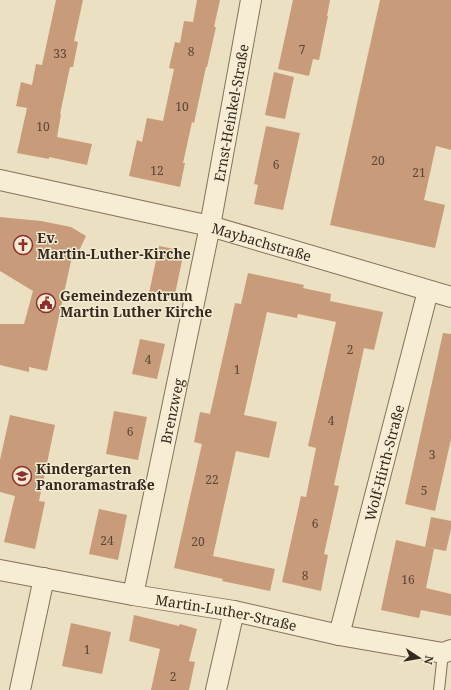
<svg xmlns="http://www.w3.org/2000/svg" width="451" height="690" font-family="'Noto Serif',serif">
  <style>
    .building { fill: #c89b7a }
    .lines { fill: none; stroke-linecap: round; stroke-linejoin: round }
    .service-casing { stroke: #85715a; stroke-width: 12 }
    .minor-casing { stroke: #85715a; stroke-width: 22 }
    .service { stroke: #f7edd5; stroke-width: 10 }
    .minor { stroke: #f7edd5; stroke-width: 20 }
    .labels { text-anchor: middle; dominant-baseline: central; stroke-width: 3; stroke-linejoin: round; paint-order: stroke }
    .number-label { font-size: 12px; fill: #5a4635 }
    .street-label { font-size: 14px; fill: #35291e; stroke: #f3ead2 }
    .poi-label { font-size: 14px; font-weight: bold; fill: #35291e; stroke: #f3ead2; text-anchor: start }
  </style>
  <rect width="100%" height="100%" fill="#ece0c2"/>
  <g class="building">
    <polygon points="56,0 83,0 74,41 78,42 73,67 70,67 60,114 61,114 57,137 92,144 87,165 49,157 49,159 17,153 27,108 16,106 21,82 32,85 36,64 42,65"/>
    <polygon points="197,0 220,0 214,27 216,27 207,67 206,67 194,123 192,122 183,163 185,163 180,187 129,176 137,140 142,142 147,118 163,121 174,69 169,68 175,42 180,43 184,21 193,22"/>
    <polygon points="293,0 330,0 327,16 328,16 319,60 313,59 309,76 278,69"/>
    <polygon points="380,0 451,0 451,150 436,146 424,200 445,205 435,248 330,225"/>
    <polygon points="274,72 294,77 285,119 265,115"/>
    <polygon points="266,126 300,133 283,210 254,204 258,185 254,184"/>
    <polygon points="0,217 41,221 71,227 86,236 79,251 73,252 47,371 29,367 29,372 0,365 0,324 24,324 33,291 0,271"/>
    <polygon points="159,246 184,251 174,299 149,293"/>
    <polygon points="248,273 304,285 303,288 331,294 330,301 383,312 374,350 364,348 334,485 339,486 324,554 328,555 321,591 282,582 301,496 306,497 316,448 308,446 336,322 298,314 297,318 267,312 244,415 277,422 269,458 236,451 213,556 275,569 270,591 222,581 223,579 174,568 202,444 194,442 200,412 210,414 235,303 241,304"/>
    <polygon points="443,333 451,334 451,439 435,511 405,504"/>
    <polygon points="140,339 165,344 157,379 132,374"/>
    <polygon points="114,411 147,417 138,460 106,454"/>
    <polygon points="10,415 55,425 39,501 45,502 35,549 4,542 15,496 0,492 0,460"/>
    <polygon points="99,509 127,515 118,560 89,554"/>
    <polygon points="431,517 451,521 451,529 446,551 425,547"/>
    <polygon points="396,540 434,549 426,588 451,594 451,616 421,610 419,618 381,610"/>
    <polygon points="134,615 179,626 180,624 197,629 189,661 195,662 189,690 151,690 160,649 129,641"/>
    <polygon points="71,623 111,632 102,674 62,666"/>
  </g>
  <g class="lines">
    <defs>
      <polyline id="service" points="439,690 443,653"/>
      <g id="minor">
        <path id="s1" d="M0,180l210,46 241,71"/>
        <path id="s2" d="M0,570l133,25 101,16 105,24 104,18 8,-3"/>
        <path id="s3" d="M133,595l77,-369 41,-226"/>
        <path id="s4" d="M339,635l89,-344"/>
        <polyline points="20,690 44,578"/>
        <polyline points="216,690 234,611"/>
      </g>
    </defs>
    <use href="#service" class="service-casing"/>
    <use href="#minor" class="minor-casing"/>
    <use href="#service" class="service"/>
    <use href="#minor" class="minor"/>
  </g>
  <defs>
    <symbol id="church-ring" viewBox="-11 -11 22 22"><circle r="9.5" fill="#f3ead2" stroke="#902e2e" stroke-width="1.5"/><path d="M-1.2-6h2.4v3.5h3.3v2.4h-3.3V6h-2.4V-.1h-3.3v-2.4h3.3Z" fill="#902e2e"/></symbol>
    <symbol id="civic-ring" viewBox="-11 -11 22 22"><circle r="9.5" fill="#f3ead2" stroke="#902e2e" stroke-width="1.5"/><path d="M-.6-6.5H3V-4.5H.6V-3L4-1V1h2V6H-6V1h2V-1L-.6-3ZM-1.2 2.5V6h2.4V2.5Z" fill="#902e2e"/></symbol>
    <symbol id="school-ring" viewBox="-11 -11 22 22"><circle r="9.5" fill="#f3ead2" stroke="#902e2e" stroke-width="1.5"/><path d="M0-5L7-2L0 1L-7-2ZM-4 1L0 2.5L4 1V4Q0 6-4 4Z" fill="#902e2e"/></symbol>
  </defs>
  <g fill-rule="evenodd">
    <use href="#church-ring" x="12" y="234" width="22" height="22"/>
    <use href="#civic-ring" x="35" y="292" width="22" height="22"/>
    <use href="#school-ring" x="11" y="465" width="22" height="22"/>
  </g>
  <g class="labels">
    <g class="number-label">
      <text x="302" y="49">7</text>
      <text x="191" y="51">8</text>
      <text x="60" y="53">33</text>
      <text x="182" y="106">10</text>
      <text x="43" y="126">10</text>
      <text x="378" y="160">20</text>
      <text x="276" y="164">6</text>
      <text x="157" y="170">12</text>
      <text x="419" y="172">21</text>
      <text x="350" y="349">2</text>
      <text x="148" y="359">4</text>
      <text x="237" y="369">1</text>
      <text x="331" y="420">4</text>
      <text x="130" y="431">6</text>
      <text x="432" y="454">3</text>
      <text x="212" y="479">22</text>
      <text x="424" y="490">5</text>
      <text x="315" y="523">6</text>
      <text x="107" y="540">24</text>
      <text x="198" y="541">20</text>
      <text x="305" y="575">8</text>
      <text x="408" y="579">16</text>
      <text x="87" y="649">1</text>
      <text x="173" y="676">2</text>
    </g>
    <g class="street-label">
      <text stroke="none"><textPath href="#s3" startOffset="492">Ernst-Heinkel-Straße</textPath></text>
      <text stroke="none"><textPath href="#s1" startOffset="269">Maybachstraße</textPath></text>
      <text stroke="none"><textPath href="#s3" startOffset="188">Brenzweg</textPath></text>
      <text stroke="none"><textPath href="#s4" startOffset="178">Wolf-Hirth-Straße</textPath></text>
      <text stroke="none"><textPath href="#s2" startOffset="230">Martin-Luther-Straße</textPath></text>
    </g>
    <g class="poi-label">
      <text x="37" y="237">Ev.<tspan x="37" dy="16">Martin-Luther-Kirche</tspan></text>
      <text x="60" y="295">Gemeindezentrum<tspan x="60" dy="16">Martin Luther Kirche</tspan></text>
      <text x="36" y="468">Kindergarten<tspan x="36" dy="16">Panoramastraße</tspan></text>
    </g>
  </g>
  <g transform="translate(419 658) rotate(102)" stroke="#f3ead2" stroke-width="3" paint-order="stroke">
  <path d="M0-3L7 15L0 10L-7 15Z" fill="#35291e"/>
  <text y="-6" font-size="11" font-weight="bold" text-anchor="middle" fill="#35291e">N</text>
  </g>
</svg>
